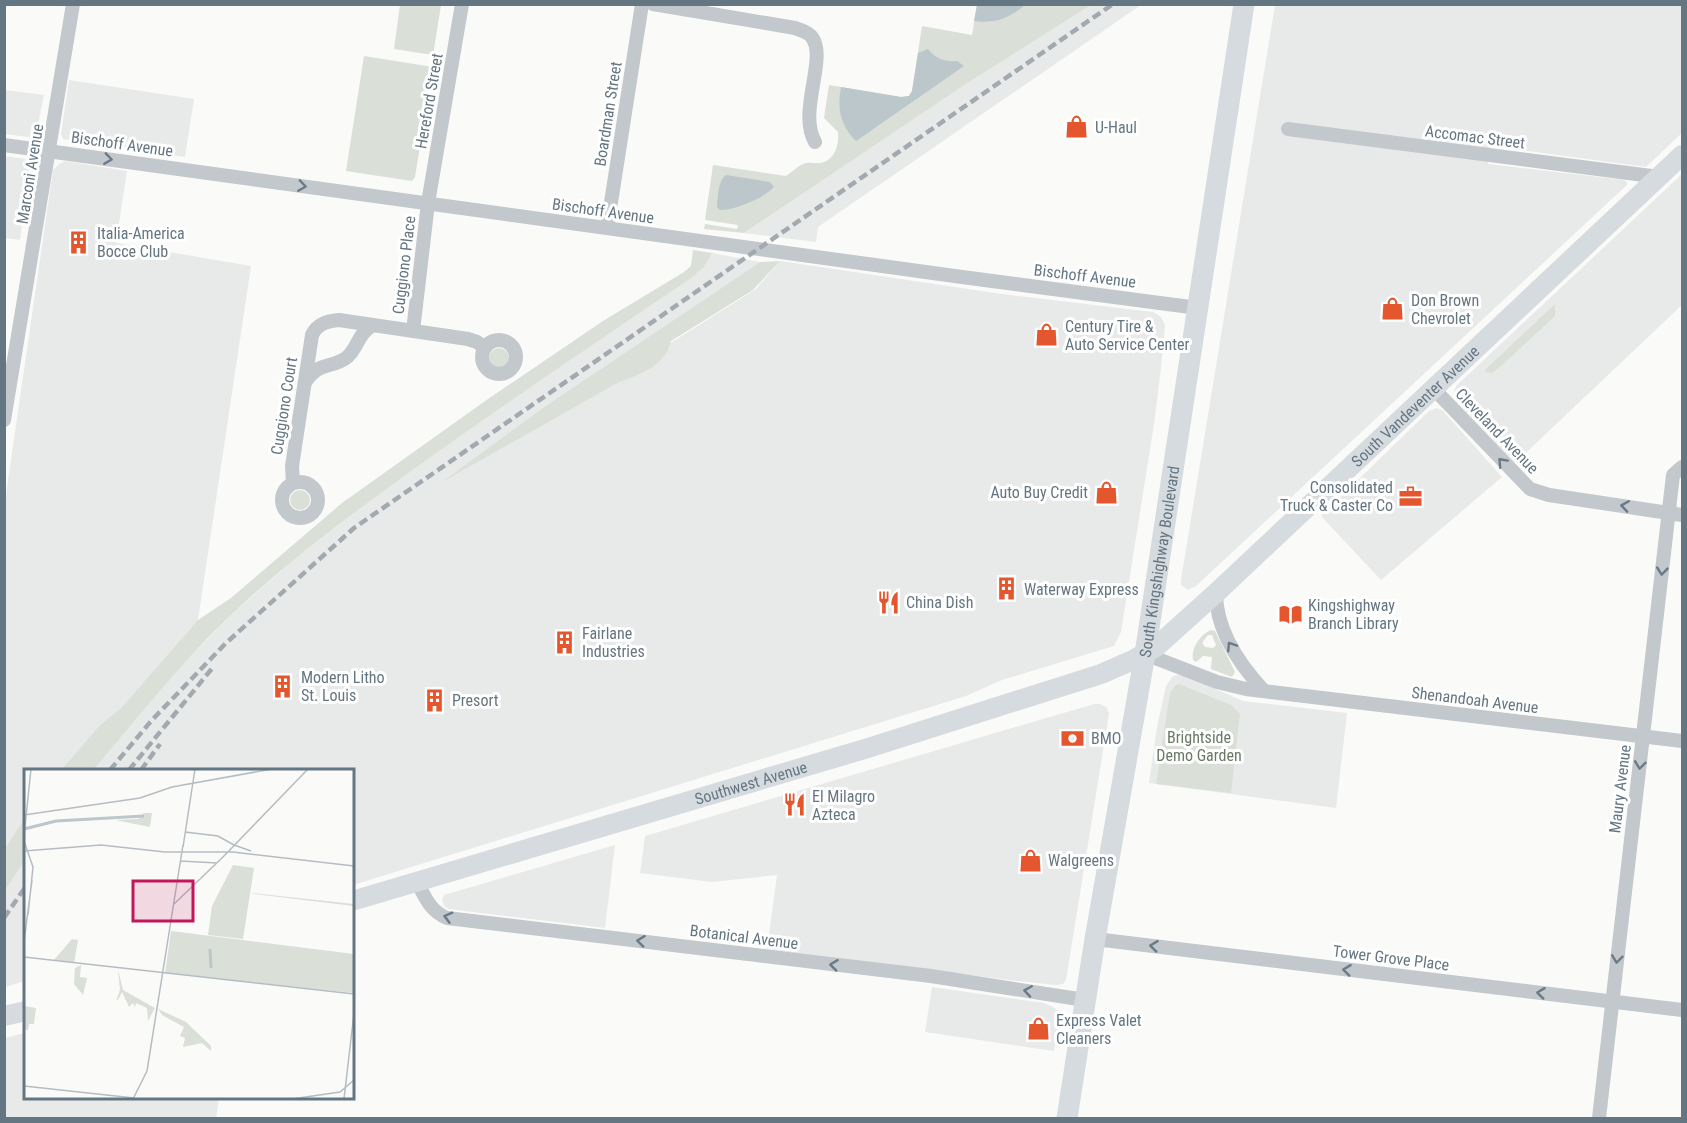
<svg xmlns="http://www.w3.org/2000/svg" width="1687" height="1123" font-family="'Roboto Condensed',sans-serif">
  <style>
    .built { fill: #e8e9e9 }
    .green { fill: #dadfd7; fill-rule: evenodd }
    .water { fill: #bbc7cb }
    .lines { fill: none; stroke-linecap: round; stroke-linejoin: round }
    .street { stroke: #c3c8cc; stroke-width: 14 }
    .secondary { stroke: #d6dbdf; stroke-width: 20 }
    .primary { stroke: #d6dbdf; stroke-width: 21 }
    .rail { stroke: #a2aab0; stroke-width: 4.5; stroke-dasharray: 9 4.5; stroke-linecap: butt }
    .oneway { stroke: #6a7a87 }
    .labels { text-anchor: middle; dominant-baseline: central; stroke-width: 6; stroke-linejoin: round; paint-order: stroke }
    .street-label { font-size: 16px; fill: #657683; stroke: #fff }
    .poi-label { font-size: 16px; fill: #657683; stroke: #fff; text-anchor: start }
    .park-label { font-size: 16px; fill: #687a64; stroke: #fff }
    .inset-river { fill: none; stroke: #bbc7cb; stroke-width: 3 }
    .inset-road { fill: none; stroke: #b5bdc2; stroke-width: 1.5 }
    .view { fill: #c2185b; fill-opacity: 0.15; stroke: #c2185b; stroke-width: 3 }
    .inset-edge { fill: none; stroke: #657683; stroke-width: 3 }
  </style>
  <rect width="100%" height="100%" fill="#fafaf8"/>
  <g class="built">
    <polygon points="1091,5 1141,5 818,227 816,242 744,233 966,84"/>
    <polygon points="1275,5 1682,5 1682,133 1646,167 1491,146 1488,164 1625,180 1628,184 1196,586 1188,590 1181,585 1181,580"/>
    <polygon points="69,80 194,99 185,157 63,139 61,134"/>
    <polygon points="5,90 44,95 36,135 28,137 5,134"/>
    <polygon points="5,156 25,159 30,162 20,240 5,238"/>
    <polygon points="65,161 127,171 116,243 251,266 198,620 121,708 100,725 61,770 26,770 25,818 5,848 5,501 53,170 58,165"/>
    <polygon points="1682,174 1682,305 1515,463 1455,400 1454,392 1456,386"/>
    <polygon points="712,253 760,262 544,407 448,478 544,423 756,289 780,261 1002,294 1153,312 1161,317 1165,325 1161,368 1154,424 1121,632 1114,646 1002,680 966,696 353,885 352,770 93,770 175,672 231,615 296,558 384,490 532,385 690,279 704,267"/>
    <polygon points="1437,408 1443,411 1502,477 1381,580 1321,516 1429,411"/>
    <polygon points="1181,674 1243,701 1347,713 1336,808 1149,783 1157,727 1166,686 1172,677"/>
    <polygon points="1094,704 1101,704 1107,708 1109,714 1066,980 1063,984 1056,985 1009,980 767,949 777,875 712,882 640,873 645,836"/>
    <polygon points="615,845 605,928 448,909 444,906 442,900 444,895"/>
    <polygon points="25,860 25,981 5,987 4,890"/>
    <polygon points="932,987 1044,1003 1053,1007 1058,1011 1060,1017 1054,1051 925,1032"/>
    <polygon points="25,1033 26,1098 219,1098 216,1118 5,1118 5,1038"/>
  </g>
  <g class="green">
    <polygon points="400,5 441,5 433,55 394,49"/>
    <path d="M977,5h114l-125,79 -222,149 -40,-4 1,-5 32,5 1,-4 -33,-5 8,-55 73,11c6,-4 14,-12 20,-13 5,-1 10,1 15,0 14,-3 18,-18 17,-31l-14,-14 5,-33 72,12 8,-1 3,-5 10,-65 50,9z"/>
    <polygon points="364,56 433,67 415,177 412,181 346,171"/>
    <path d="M693,250l19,3 -8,14 -14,12c-86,58 -171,115 -255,175 -70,50 -140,101 -203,160 -51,48 -94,104 -139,156h-32l39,-45 21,-17 77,-88 33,-22 111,-95 146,-104 115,-78 81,-49 7,-6z"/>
    <path d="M780,261l-27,29 -82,51c-6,25 -30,33 -52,41l-177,100 102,-75 216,-145z"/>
    <polygon points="1555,304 1555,316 1501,366 1492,373 1486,372 1485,370"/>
    <circle cx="499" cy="358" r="10"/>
    <circle cx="300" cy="500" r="10"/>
    <path d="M1211,630l4,1 20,41 -3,5 -21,-8 1,-12 -9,-1 -7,6 -3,-2c-2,-12 7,-25 18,-30zM1208,635h4l4,10 -3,3 -8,-1 -3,-4z"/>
    <polygon points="1179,684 1231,705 1240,714 1231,793 1156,784 1170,693 1176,685"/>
    <polygon points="25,818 25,860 5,890 5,848"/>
  </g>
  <g class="water">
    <path d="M977,5v-1l48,1c-15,13 -31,19 -51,16z"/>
    <path d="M928,49c7,10 18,13 29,12l7,5 -108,75c-16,-16 -19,-33 -15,-54l60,10 8,-1 3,-5 6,-38z"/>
    <path d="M726,175l44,7 4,5c-10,11 -39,23 -54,23l-3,-3c1,-10 1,-27 9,-32z"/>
  </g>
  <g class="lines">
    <g class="street">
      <path d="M653,4l142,24c6,2 12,4 16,8 18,20 -14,75 4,106"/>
      <polyline points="1288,129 1659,177"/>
      <polyline points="4,145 962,277 1198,308"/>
      <polyline points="607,228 642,4"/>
      <polyline points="413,331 428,203 462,4"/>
      <circle cx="499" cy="357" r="17"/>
      <path d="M306,381c14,-20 24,-12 40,-23 12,-9 11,-24 27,-33"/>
      <polyline points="1433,388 1530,489 1549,495 1682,515"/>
      <polyline points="4,420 73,4"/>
      <circle cx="300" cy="500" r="18"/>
      <path d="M293,483l-1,-17 20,-131c5,-11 15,-14 27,-15l129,19 9,3 8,6"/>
      <path d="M1216,593c0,38 23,71 48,98"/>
      <polyline points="1145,654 1217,682 1246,689 1682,741"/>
      <path d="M417,882c8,15 13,29 30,36l484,58 154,24"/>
      <polyline points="1095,939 1682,1010"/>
      <polyline points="1599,1118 1673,475 1682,467"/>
    </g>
    <g class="secondary">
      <path id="s1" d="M352,901l516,-153 233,-74 32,-14 23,-13 60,-54 466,-438"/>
      <polyline points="4,1016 26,1011"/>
    </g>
    <path class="primary" id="s2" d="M1067,1118l28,-179 50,-285 99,-650"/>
    <g class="rail">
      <polyline points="110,770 152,720 226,643 354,528 1113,4"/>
      <polyline points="129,770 214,666"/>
      <polyline points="141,770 160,744"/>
      <polyline points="4,918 26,886"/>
    </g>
  </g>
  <defs><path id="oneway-chevron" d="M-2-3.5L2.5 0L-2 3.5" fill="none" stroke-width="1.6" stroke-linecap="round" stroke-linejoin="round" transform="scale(1.5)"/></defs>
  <g class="oneway">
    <use href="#oneway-chevron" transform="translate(108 159) rotate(8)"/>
    <use href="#oneway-chevron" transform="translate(302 186) rotate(8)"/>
    <use href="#oneway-chevron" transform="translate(1502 462) rotate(-133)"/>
    <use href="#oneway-chevron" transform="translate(1625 506) rotate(-171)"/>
    <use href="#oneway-chevron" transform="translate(1662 571) rotate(96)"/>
    <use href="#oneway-chevron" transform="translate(1231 646) rotate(-123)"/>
    <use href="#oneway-chevron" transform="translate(1640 765) rotate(97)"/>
    <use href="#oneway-chevron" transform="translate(448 917) rotate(-165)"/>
    <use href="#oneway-chevron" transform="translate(641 941) rotate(-173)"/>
    <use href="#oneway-chevron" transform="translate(1154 946) rotate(-173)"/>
    <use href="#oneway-chevron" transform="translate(1617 959) rotate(97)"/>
    <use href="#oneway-chevron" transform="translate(834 965) rotate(-173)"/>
    <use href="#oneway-chevron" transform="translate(1347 970) rotate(-173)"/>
    <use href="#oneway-chevron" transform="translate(1028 991) rotate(-171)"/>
    <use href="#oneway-chevron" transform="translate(1541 993) rotate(-173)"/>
  </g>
  <defs>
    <symbol id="shop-bare" viewBox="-9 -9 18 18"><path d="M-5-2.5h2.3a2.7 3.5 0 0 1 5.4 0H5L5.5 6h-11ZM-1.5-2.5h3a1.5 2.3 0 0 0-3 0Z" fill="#e4572e" stroke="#fff" stroke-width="2.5" paint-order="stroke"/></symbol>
    <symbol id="building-bare" viewBox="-9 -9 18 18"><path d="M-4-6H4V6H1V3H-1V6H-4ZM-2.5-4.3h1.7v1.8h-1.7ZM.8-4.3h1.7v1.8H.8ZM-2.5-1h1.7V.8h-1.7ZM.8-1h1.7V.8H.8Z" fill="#e4572e" stroke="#fff" stroke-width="2.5" paint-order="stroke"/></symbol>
    <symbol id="office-bare" viewBox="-9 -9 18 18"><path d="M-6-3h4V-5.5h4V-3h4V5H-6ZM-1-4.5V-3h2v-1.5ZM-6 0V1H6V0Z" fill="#e4572e" stroke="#fff" stroke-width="2.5" paint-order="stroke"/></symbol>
    <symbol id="restaurant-bare" viewBox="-9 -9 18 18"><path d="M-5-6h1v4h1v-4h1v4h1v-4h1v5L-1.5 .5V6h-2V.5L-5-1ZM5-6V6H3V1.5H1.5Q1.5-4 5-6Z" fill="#e4572e" stroke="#fff" stroke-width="2.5" paint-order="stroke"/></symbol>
    <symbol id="library-bare" viewBox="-9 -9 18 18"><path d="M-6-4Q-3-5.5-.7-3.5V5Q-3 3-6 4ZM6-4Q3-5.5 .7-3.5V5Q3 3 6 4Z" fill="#e4572e" stroke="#fff" stroke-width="2.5" paint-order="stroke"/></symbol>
    <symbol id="bank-bare" viewBox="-9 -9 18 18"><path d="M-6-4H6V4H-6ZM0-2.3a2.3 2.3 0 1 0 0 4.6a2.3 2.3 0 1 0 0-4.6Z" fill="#e4572e" stroke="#fff" stroke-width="2.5" paint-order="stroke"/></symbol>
  </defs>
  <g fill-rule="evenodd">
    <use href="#shop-bare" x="1060" y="110" width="33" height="33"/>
    <use href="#building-bare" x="62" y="226" width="33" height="33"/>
    <use href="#shop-bare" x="1376" y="292" width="33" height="33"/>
    <use href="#shop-bare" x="1030" y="318" width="33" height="33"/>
    <use href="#shop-bare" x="1090" y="476" width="33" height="33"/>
    <use href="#office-bare" x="1394" y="480" width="33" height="33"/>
    <use href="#building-bare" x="990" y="572" width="33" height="33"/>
    <use href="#restaurant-bare" x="872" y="586" width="33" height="33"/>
    <use href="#library-bare" x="1274" y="598" width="33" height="33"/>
    <use href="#building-bare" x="548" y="626" width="33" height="33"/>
    <use href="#building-bare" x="266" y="670" width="33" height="33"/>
    <use href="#building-bare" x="418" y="684" width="33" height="33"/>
    <use href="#bank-bare" x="1056" y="722" width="33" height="33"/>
    <use href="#restaurant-bare" x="778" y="788" width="33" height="33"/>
    <use href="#shop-bare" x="1014" y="844" width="33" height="33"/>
    <use href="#shop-bare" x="1022" y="1012" width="33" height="33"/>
  </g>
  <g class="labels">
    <g class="street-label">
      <text transform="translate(429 101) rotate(-80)">Hereford Street</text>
      <text transform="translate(608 114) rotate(-81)">Boardman Street</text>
      <text transform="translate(1475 137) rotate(7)">Accomac Street</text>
      <text transform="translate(122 144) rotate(8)">Bischoff Avenue</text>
      <text transform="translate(30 174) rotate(-81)">Marconi Avenue</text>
      <text transform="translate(603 211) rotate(8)">Bischoff Avenue</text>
      <text transform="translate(404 265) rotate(-83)">Cuggiono Place</text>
      <text transform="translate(1085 276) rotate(7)">Bischoff Avenue</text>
      <text transform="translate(284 406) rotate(-81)">Cuggiono Court</text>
      <text stroke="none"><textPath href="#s1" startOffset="1198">South Vandeventer Avenue</textPath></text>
      <text transform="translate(1497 431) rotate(46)">Cleveland Avenue</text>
      <text stroke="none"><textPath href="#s2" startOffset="564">South Kingshighway Boulevard</textPath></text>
      <text transform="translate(1475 700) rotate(7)">Shenandoah Avenue</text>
      <text stroke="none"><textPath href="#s1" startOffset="416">Southwest Avenue</textPath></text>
      <text transform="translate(1620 789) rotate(-83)">Maury Avenue</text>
      <text transform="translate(744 937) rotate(7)">Botanical Avenue</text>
      <text transform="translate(1391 958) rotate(7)">Tower Grove Place</text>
    </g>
    <g class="poi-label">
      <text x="1095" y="127">U-Haul</text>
      <text x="97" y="233">Italia-America<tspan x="97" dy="18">Bocce Club</tspan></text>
      <text x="1411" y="300">Don Brown<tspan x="1411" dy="18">Chevrolet</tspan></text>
      <text x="1065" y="326">Century Tire &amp;<tspan x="1065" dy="18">Auto Service Center</tspan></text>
      <text x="1393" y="487" text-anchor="end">Consolidated<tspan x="1393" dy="18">Truck &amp; Caster Co</tspan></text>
      <text x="1088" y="492" text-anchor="end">Auto Buy Credit</text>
      <text x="1024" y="589">Waterway Express</text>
      <text x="906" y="602">China Dish</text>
      <text x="1308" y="605">Kingshighway<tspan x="1308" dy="18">Branch Library</tspan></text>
      <text x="582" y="633">Fairlane<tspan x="582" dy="18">Industries</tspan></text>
      <text x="301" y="677">Modern Litho<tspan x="301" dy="18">St. Louis</tspan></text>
      <text x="452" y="700">Presort</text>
      <text x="1091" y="738">BMO</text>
      <text x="812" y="796">El Milagro<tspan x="812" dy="18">Azteca</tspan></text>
      <text x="1048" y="860">Walgreens</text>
      <text x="1056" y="1020">Express Valet<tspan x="1056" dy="18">Cleaners</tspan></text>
    </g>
    <g class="park-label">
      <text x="1199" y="737">Brightside<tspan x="1199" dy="18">Demo Garden</tspan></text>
    </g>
  </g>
  <g transform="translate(24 769)">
    <rect width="330" height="330" fill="#fafaf8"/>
    <path d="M120,44h8l-2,14 -35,-7 23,-1zM209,96l21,3 -11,71 -35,-4 4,-29zM228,124l102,11v2l-100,-12zM147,162l183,23v39l-189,-20zM48,170l6,1 -4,23 -20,-3zM57,196l-1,12 7,1 -4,17 -9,-11 1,-16zM94,200l5,21 32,18 -7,13 -1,-13 -11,-5 -1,4 -2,-4 -4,4 -7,-15 -3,6 -3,3 4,-11zM0,237l12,2 -2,16h-5l-1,6h-4zM134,240l28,13 25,24v5l-9,-8 -19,4 2,-9 -5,-2 4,-9 -22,-12z" fill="#dadfd7"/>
    <path class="inset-river" d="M0,60l32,-8 88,-5M186,180l1,19"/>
    <path class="inset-road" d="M0,46l116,-17 32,-11 100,-18M161,63l33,4 16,9M0,67l7,-67M0,72l9,26 -5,48M210,76l17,6M159,78l12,-78M0,82l77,-6 64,7h68l121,14M198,89l86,-89M156,92l37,2M150,135l50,-48M0,173l8,-62M0,188l330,37M0,317l110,12M109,330l14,-28 36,-226M268,330l48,-7 14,-12M320,330l10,-86"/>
    <path class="view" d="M109,112h60v40h-60z"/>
    <rect width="330" height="330" class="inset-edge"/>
  </g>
  <rect width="1687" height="1123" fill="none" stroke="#657683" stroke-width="12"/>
</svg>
